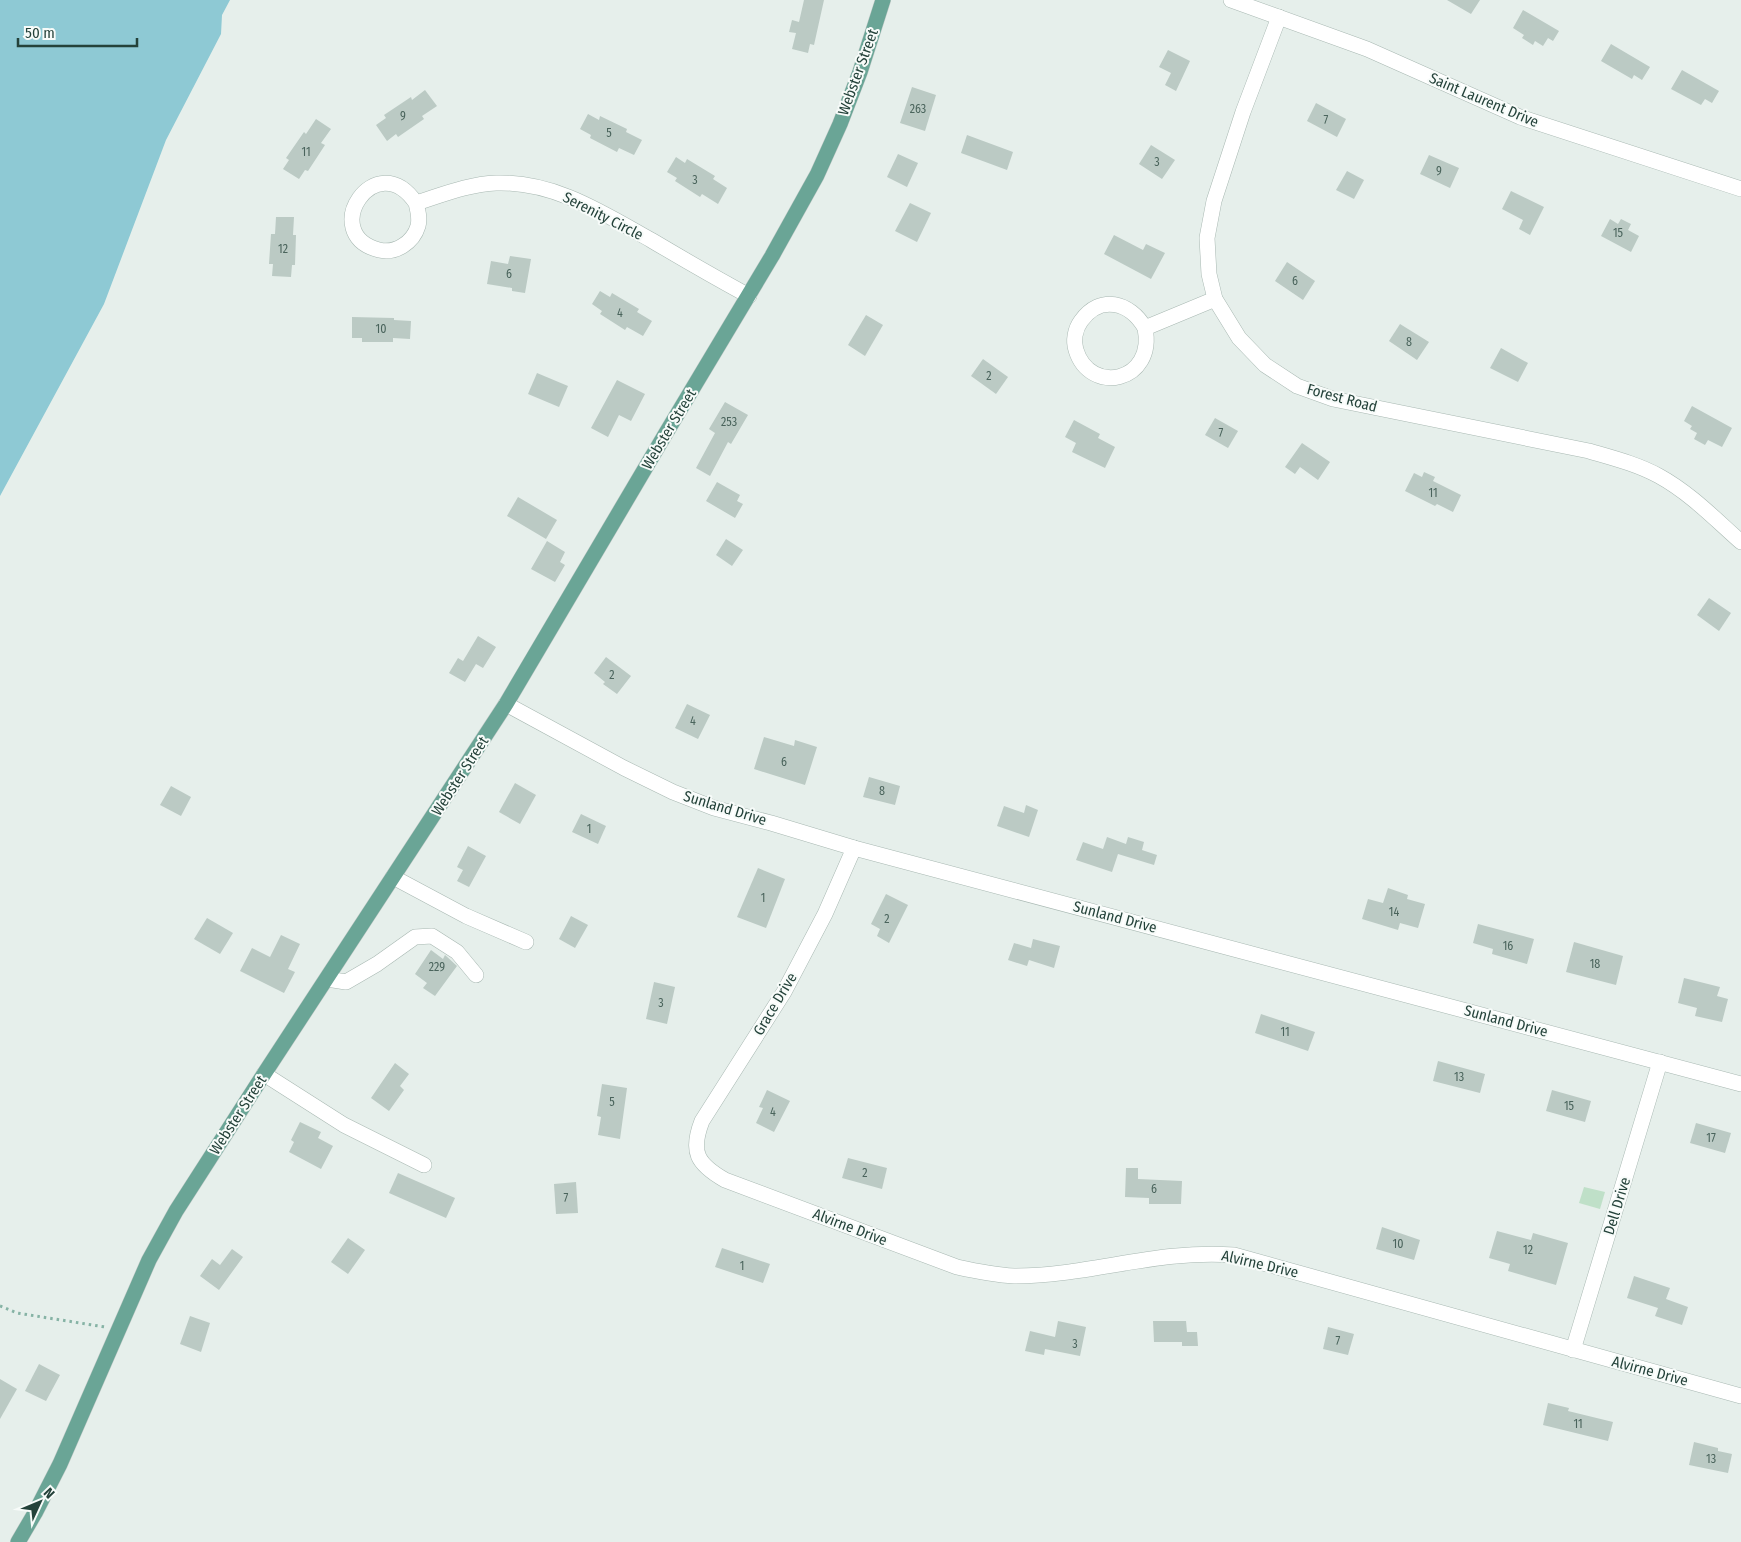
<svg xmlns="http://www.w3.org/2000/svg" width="1741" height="1542" font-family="'Fira Sans Condensed',sans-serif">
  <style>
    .green { fill: #bfe0c8 }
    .water { fill: #8ec9d4 }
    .building { fill: #bbcac4 }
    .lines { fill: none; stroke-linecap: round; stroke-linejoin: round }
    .minor-casing { stroke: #a8b8b2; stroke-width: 16 }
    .major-casing { stroke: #c2cac8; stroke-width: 16 }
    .path { stroke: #86b3a5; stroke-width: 3; stroke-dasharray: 2.5 4; stroke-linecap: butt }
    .minor { stroke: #fff; stroke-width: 15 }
    .major { stroke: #6aa596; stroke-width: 15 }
    .labels { text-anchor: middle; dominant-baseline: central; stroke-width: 4; stroke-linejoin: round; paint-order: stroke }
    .number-label { font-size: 12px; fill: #4a645c }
    .street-label { font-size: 15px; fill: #24423a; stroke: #f7fbf9 }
  </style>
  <rect width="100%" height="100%" fill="#e6efeb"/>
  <polygon class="green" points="1584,1187 1605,1192 1600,1209 1579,1203"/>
  <polygon class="water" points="0,0 230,0 222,15 221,34 166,140 104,304 0,496"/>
  <g class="building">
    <polygon points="804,0 824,0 814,45 810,44 808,53 792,49 796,33 789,32 792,20 799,22"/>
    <polygon points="1447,0 1480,0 1471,14"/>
    <polygon points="1523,10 1559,31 1553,41 1548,38 1543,46 1535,41 1533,45 1522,38 1524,35 1513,28"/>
    <polygon points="1611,44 1650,67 1642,80 1634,75 1632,79 1601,61"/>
    <polygon points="1168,50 1190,61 1176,91 1165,85 1171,73 1159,67"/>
    <polygon points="1682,70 1719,91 1712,103 1705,99 1701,105 1671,89"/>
    <polygon points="912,87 936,95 925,131 900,123"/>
    <polygon points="425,90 437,106 422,116 424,119 398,137 396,134 387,141 376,125 386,118 384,115 411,97 412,100"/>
    <polygon points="1316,103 1346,119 1337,137 1307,121"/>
    <polygon points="588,114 599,120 600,116 627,129 626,132 642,140 634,155 619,148 617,152 590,138 591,135 580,129"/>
    <polygon points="316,119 331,129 321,143 325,145 308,171 305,170 299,179 283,169 289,160 286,158 304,132 306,134"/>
    <polygon points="967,135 1013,152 1007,170 961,153"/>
    <polygon points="1151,145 1175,160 1162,179 1139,164"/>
    <polygon points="898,154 918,163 907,187 887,177"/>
    <polygon points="1429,155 1459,168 1450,188 1420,174"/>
    <polygon points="676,157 685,163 687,159 715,176 713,179 727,188 718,204 702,194 700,197 675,181 677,178 667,172"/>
    <polygon points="1347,171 1364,180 1354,199 1336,190"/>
    <polygon points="1511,191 1544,207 1530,235 1519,229 1523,220 1502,209"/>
    <polygon points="910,203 931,213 917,242 895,231"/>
    <polygon points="276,217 294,217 293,235 296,235 295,265 292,265 291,277 272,276 273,264 269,264 271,234 275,234"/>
    <polygon points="1610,219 1618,224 1621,219 1631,224 1628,230 1639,236 1631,252 1601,236"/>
    <polygon points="1114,235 1143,250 1146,244 1165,253 1151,279 1104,254"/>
    <polygon points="510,256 531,259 525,293 512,291 512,288 487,284 491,261 508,264"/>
    <polygon points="1287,262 1315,281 1303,300 1275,281"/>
    <polygon points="600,291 610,297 612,293 639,309 637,312 652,321 643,336 627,327 625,330 600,314 602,311 592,304"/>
    <polygon points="866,315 883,325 865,356 848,345"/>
    <polygon points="352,317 394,318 394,320 411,321 410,339 393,338 393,342 362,342 362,338 352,338"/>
    <polygon points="1400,324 1429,342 1417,360 1389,341"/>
    <polygon points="1501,348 1528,363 1518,382 1490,368"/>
    <polygon points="983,359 1008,377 996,394 971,376"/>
    <polygon points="537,373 568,386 559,407 528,394"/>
    <polygon points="617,380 645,394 631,421 619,415 608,437 591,428"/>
    <polygon points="725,402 748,415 731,444 728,442 710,476 696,468 715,433 709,429"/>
    <polygon points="1692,406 1732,428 1722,447 1708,440 1705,445 1694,439 1697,433 1690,429 1692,426 1684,421"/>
    <polygon points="1215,418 1238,431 1228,448 1205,435"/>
    <polygon points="1074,420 1100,434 1098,438 1115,447 1105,468 1072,452 1076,443 1065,437"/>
    <polygon points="1302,443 1330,462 1318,480 1300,467 1295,474 1285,467"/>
    <polygon points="1424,472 1435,477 1433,481 1461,495 1453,512 1437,504 1435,506 1405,491 1414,473 1422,477"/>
    <polygon points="717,482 740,495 737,501 743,504 735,518 706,501"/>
    <polygon points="518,497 557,520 546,539 507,516"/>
    <polygon points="726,539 743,550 732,566 716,555"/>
    <polygon points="547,541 565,552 560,562 565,565 555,582 531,569"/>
    <polygon points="1709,598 1731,613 1719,631 1697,615"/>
    <polygon points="478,636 496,647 483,668 476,664 465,682 449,673 458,658 463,661"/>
    <polygon points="606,657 631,676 617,694 603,684 605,682 594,673"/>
    <polygon points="687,704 710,715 698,739 675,728"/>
    <polygon points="764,737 794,746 795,740 817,747 805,785 754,769"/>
    <polygon points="869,777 900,786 895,805 863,797"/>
    <polygon points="515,783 536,795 520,824 499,812"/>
    <polygon points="171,786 191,797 181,816 160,805"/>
    <polygon points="1026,805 1038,810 1029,837 997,826 1004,806 1024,813"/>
    <polygon points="581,814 606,826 598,844 572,832"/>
    <polygon points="1107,837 1126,844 1128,837 1144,842 1142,850 1157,855 1154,865 1118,854 1112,872 1076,860 1083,842 1103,849"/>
    <polygon points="468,846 486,856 469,887 457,881 463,870 457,867"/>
    <polygon points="758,868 785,879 766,928 737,917"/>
    <polygon points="1388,888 1408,895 1407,899 1425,904 1418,928 1400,923 1398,930 1362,919 1368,899 1383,903"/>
    <polygon points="886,894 908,905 889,943 877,936 880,929 871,924"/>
    <polygon points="571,916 588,925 575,948 559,939"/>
    <polygon points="207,918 233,933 220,954 194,939"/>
    <polygon points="1478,924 1534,939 1527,964 1492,954 1493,949 1473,943"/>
    <polygon points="281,935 300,944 288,969 295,972 284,993 240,971 252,948 270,957"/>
    <polygon points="1033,939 1060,946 1054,968 1029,960 1027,966 1008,960 1014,943 1031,948"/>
    <polygon points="1574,942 1623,956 1616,985 1566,972"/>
    <polygon points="431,950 443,959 445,955 457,966 435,996 423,988 427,983 415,974"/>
    <polygon points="1684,978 1720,987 1717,996 1728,999 1722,1022 1695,1016 1697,1008 1678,1003"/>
    <polygon points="654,982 675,987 667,1024 646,1019"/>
    <polygon points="1261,1014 1315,1032 1308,1051 1255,1033"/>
    <polygon points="1438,1061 1485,1074 1480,1093 1433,1081"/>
    <polygon points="395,1063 409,1074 400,1086 404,1090 389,1111 371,1098"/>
    <polygon points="602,1084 627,1088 620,1139 598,1135 601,1117 597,1116"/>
    <polygon points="767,1090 790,1101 774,1132 756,1123 763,1108 759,1107"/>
    <polygon points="1552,1090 1591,1101 1585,1122 1546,1111"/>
    <polygon points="300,1122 321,1132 318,1138 333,1146 321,1169 289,1152 294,1142 291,1140"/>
    <polygon points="1696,1123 1731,1133 1725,1153 1690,1143"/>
    <polygon points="848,1158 887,1168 882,1189 842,1178"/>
    <polygon points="1126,1168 1138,1168 1138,1179 1182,1181 1181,1204 1149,1204 1149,1198 1125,1197"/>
    <polygon points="398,1173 455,1198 446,1218 389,1193"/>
    <polygon points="576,1182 578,1213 556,1214 554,1184"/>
    <polygon points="1382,1227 1420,1240 1414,1260 1376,1249"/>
    <polygon points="1497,1231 1531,1240 1533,1233 1568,1243 1556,1285 1508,1271 1510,1264 1489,1258"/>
    <polygon points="348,1238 365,1250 348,1274 331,1262"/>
    <polygon points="722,1248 770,1264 763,1283 715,1267"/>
    <polygon points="232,1249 243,1257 219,1290 200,1276 212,1259 220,1265"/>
    <polygon points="1634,1276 1670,1288 1666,1299 1688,1307 1682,1325 1655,1316 1658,1308 1627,1298"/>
    <polygon points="190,1316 210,1323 201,1352 180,1344"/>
    <polygon points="1058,1321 1086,1327 1080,1356 1045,1349 1044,1355 1025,1351 1030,1331 1055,1337"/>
    <polygon points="1153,1321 1186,1321 1187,1332 1197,1332 1198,1346 1182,1346 1182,1342 1154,1342"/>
    <polygon points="1328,1327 1354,1334 1348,1355 1323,1349"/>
    <polygon points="39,1364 60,1375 46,1401 25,1391"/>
    <polygon points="0,1379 17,1389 0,1419"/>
    <polygon points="1548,1403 1569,1408 1568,1411 1613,1422 1608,1441 1543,1425"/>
    <polygon points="1694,1442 1718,1448 1718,1451 1732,1454 1728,1473 1689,1465"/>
  </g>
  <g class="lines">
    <defs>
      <g id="minor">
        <polyline points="1231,0 1367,49 1520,117 1741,189"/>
        <path d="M1279,17l-36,95 -29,89 -7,37 2,36 6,25 24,39 26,27 32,21 36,13 256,52c24,7 48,13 70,25 31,17 56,43 82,66"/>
        <path d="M416,203c2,8 4,15 2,23 -5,17 -23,28 -39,24 -62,-16 -3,-106 37,-47 26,-8 53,-19 80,-20 58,-2 107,30 155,57 32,19 65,38 98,56"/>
        <path d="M1145,328c11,54 -55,68 -69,22 -3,-9 -1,-21 5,-29 19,-27 49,-19 64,7l70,-29"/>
        <polyline points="506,704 624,768 673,792 714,808 771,823 854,848 1741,1084"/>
        <path d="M854,848l-29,66 -41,78 -82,129c-12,31 -5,43 23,59l232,87c18,4 38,8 57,9 74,0 145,-27 220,-21l507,141"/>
        <polyline points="393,877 466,916 526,942"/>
        <polyline points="327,979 346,982 377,964 415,937 432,936 457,952 476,975"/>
        <polyline points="264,1074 344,1125 424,1165"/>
        <polyline points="1573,1350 1660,1062"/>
      </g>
      <polyline id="major" points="18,1542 35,1513 60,1464 149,1260 176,1211 264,1074 506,704 666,433 772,256 817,175 840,124 860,72 883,0"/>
    </defs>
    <use href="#minor" class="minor-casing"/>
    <use href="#major" class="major-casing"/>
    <polyline class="path" points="0,1306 17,1313 105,1327"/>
    <use href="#minor" class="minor"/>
    <use href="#major" class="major"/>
  </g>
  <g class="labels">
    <g class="number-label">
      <text x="918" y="109">263</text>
      <text x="403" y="116">9</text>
      <text x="1326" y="120">7</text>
      <text x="609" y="133">5</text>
      <text x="306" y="152">11</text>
      <text x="1157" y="162">3</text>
      <text x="1439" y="171">9</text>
      <text x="695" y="180">3</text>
      <text x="1618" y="233">15</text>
      <text x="283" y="249">12</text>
      <text x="509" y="274">6</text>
      <text x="1295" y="281">6</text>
      <text x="620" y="313">4</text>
      <text x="381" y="329">10</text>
      <text x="1409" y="342">8</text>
      <text x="989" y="376">2</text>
      <text x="729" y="422">253</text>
      <text x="1221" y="433">7</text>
      <text x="1433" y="493">11</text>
      <text x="612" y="675">2</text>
      <text x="693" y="721">4</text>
      <text x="784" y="762">6</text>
      <text x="882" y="791">8</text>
      <text x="589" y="829">1</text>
      <text x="763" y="898">1</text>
      <text x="1394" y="912">14</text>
      <text x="887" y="919">2</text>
      <text x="1508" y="946">16</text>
      <text x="1595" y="964">18</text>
      <text x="437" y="967">229</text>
      <text x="661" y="1003">3</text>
      <text x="1285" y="1032">11</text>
      <text x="1459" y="1077">13</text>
      <text x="612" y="1102">5</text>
      <text x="1569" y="1106">15</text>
      <text x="773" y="1112">4</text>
      <text x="1711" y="1138">17</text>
      <text x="865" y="1173">2</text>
      <text x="1154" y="1189">6</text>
      <text x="566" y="1198">7</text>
      <text x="1398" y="1244">10</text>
      <text x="1528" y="1250">12</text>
      <text x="742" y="1266">1</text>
      <text x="1338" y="1341">7</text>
      <text x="1075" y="1344">3</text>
      <text x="1578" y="1424">11</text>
      <text x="1711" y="1459">13</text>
    </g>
    <g class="street-label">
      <text transform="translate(858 72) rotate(-70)">Webster Street</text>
      <text transform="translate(1484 100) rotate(23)">Saint Laurent Drive</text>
      <text transform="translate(603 216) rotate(27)">Serenity Circle</text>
      <text transform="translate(1342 398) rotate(15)">Forest Road</text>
      <text transform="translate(669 429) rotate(-59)">Webster Street</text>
      <text transform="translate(460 776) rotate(-57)">Webster Street</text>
      <text transform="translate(725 808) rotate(17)">Sunland Drive</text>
      <text transform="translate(1115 917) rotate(15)">Sunland Drive</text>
      <text transform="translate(775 1004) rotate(-59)">Grace Drive</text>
      <text transform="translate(1506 1021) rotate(15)">Sunland Drive</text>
      <text transform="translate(238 1115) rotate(-57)">Webster Street</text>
      <text transform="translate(1617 1206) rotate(-73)">Dell Drive</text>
      <text transform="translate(850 1227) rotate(21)">Alvirne Drive</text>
      <text transform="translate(1260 1264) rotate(13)">Alvirne Drive</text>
      <text transform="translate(1650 1371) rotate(15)">Alvirne Drive</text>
    </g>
  </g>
  <g transform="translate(40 1502) rotate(46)" stroke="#f7fbf9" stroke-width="4" paint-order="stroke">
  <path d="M0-4L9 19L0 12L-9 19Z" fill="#24423a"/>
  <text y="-8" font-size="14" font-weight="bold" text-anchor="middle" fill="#24423a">N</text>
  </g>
  <path d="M18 38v8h119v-8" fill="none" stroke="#24423a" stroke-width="2.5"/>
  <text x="25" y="38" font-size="15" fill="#24423a" stroke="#f7fbf9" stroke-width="4" paint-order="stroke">50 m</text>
</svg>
